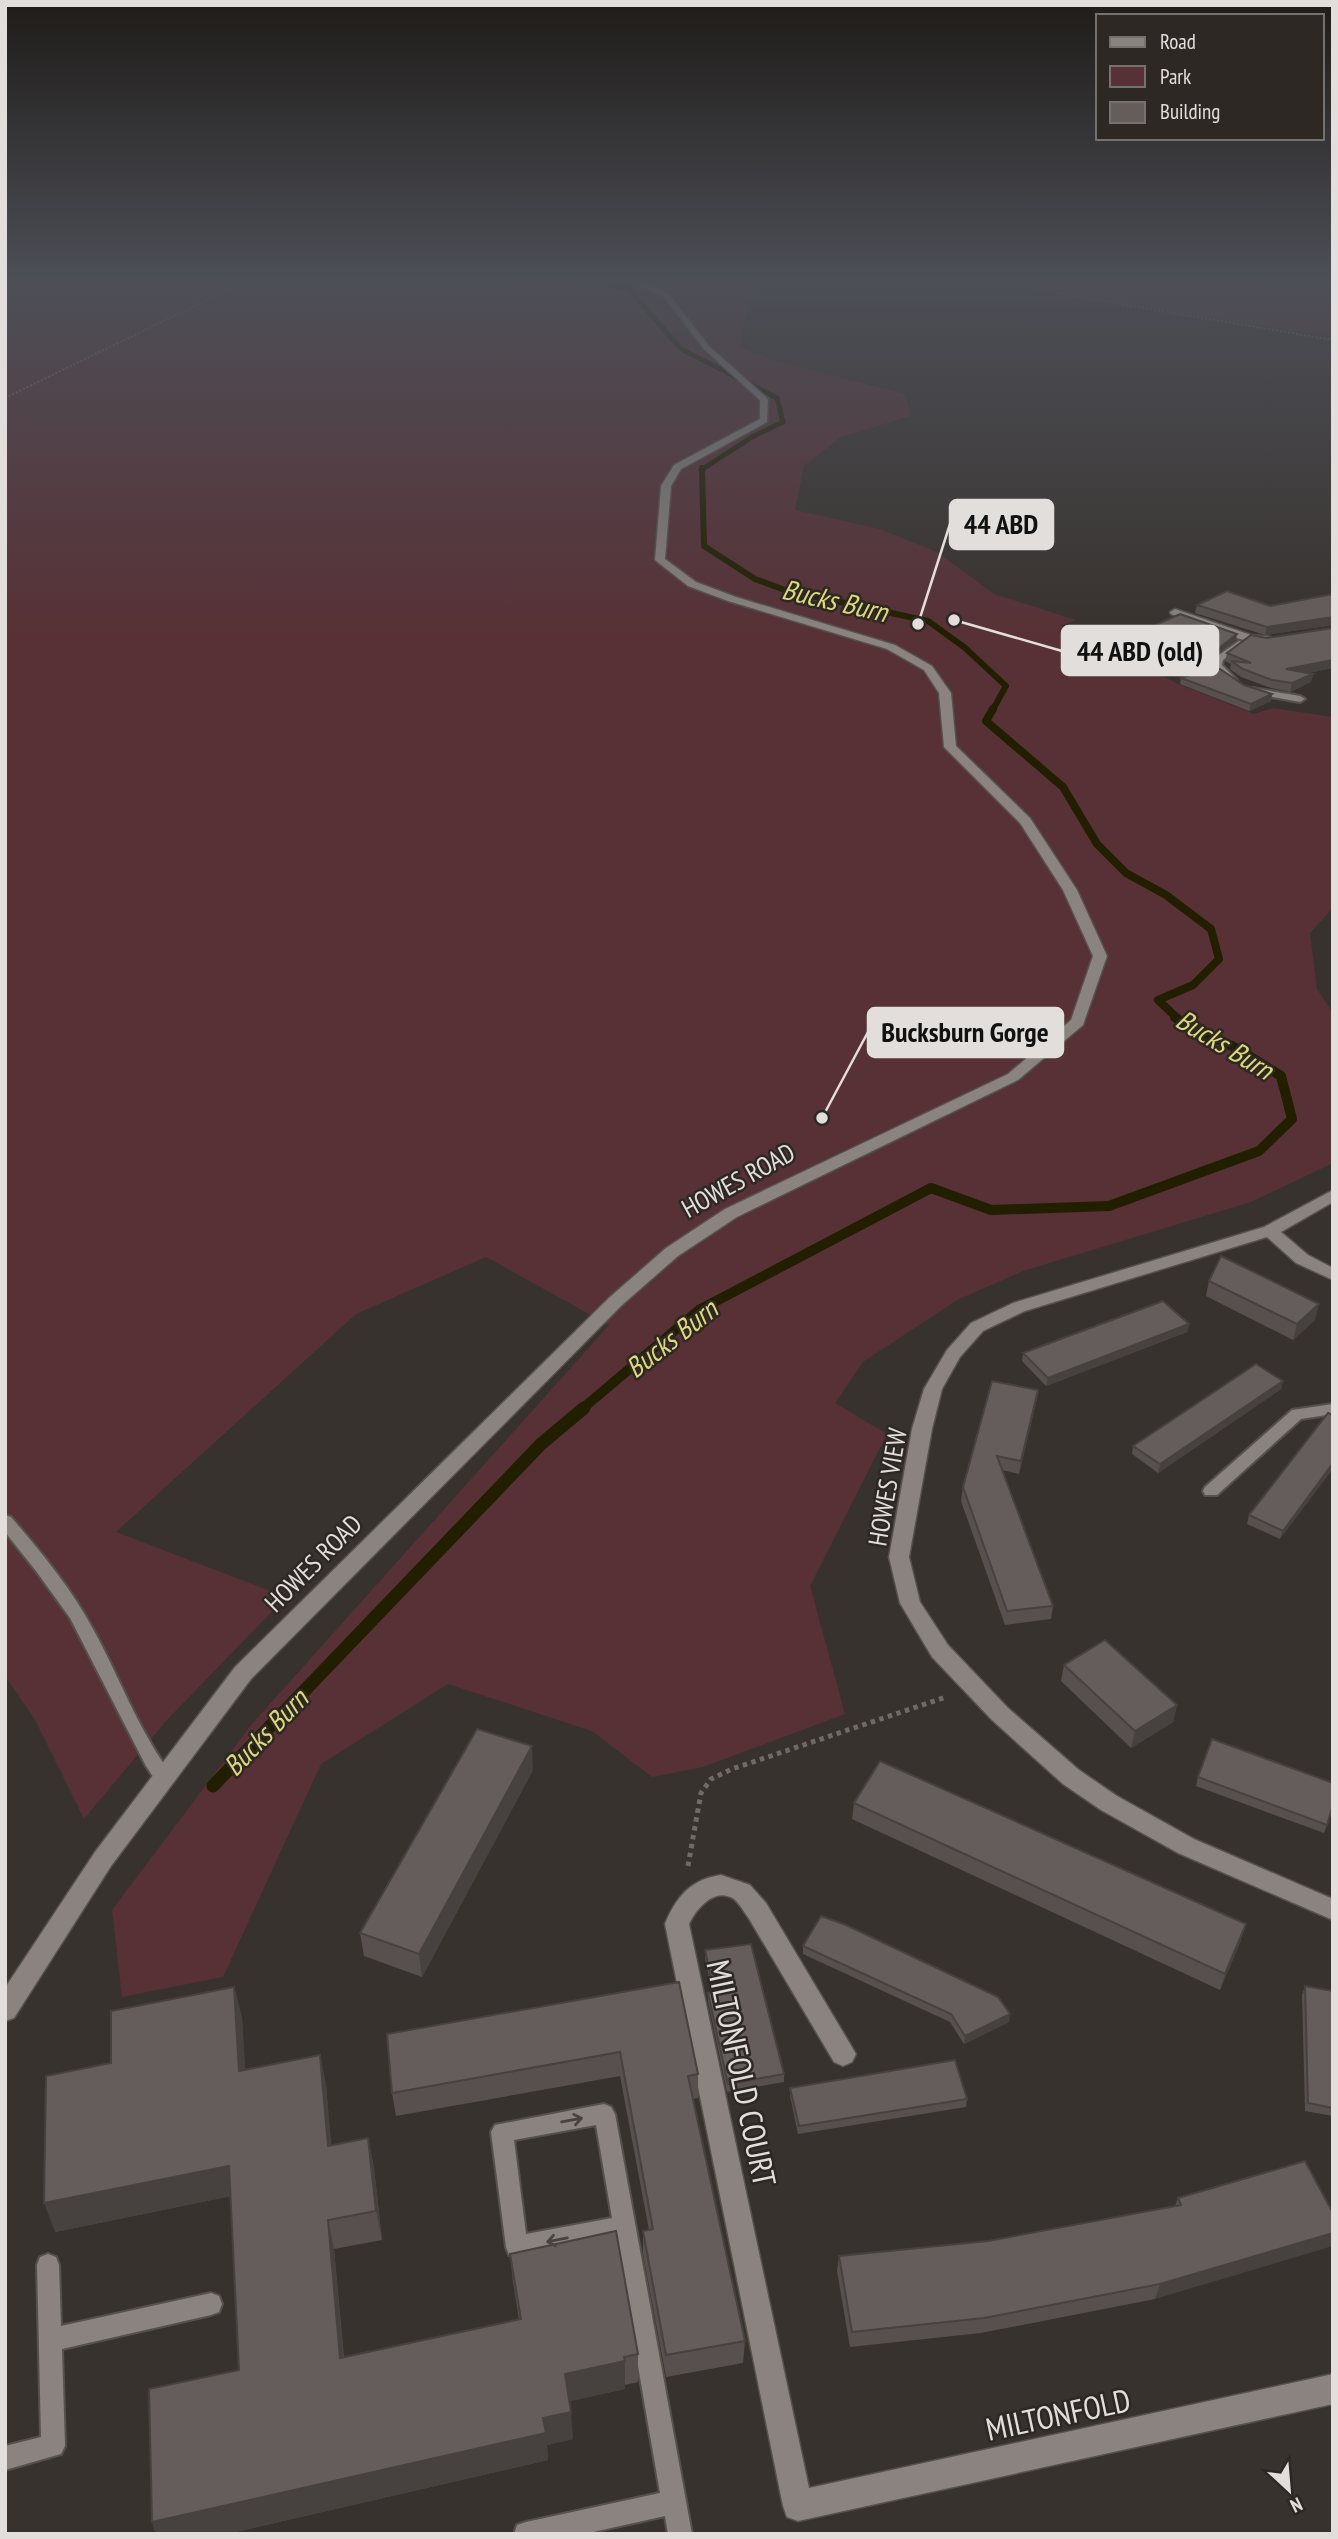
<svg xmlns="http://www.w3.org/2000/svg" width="1338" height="2539" font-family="'PT Sans Narrow',sans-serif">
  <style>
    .green { fill: #573136 }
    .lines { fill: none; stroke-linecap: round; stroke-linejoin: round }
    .stream-far4 { stroke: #211f00; stroke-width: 5 }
    .stream-far3 { stroke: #211f00; stroke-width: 6 }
    .stream-far2 { stroke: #211f00; stroke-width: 8 }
    .stream-far1 { stroke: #211f00; stroke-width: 10 }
    .stream { stroke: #211f00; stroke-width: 13 }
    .lane-casing { stroke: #55514d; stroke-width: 4 }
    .street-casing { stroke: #55514d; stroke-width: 3 }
    .path-far1 { stroke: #6f6a67; stroke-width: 2; stroke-dasharray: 2 2; stroke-linecap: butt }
    .path { stroke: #6f6a67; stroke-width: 5; stroke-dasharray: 4.5 4.5; stroke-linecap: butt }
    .lane { fill: #8a837f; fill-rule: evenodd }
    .street { fill: #8a837f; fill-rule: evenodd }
    .wall { fill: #57504e }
    .shaded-wall { fill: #474140 }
    .building { fill: #655d5b; stroke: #474140; stroke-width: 2 }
    .oneway { stroke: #49433f }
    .labels { text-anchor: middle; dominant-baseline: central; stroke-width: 5; stroke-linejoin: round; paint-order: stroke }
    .street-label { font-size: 26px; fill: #e1dedb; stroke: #2d2824 }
    .water-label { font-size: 28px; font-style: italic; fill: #ddd979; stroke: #2d2824 }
    .near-street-label { font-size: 32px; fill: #e1dedb; stroke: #2d2824 }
    .leader { fill: none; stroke: #e1dedb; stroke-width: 2.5 }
    .callout-dot { fill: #e1dedb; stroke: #2d2824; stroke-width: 2.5 }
    .callout { fill: #e1dedb; stroke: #e1dedb; stroke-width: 2.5 }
    .callout-label { font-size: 28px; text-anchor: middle; font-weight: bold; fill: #111 }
  </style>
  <rect width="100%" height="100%" fill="#38322e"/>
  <g class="green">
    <polygon points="5,279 768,279 753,291 742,330 741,348 790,365 905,394 911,416 841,437 804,466 795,510 880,529 937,552 994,594 1076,620 1060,626 1071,629 1178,684 1254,714 1273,708 1333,717 1333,908 1310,933 1317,989 1333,1013 1333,1163 1251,1202 1023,1271 957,1300 863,1362 835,1403 887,1434 810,1586 845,1714 703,1767 652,1777 592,1731 448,1684 321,1764 223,1977 122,1997 112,1910 252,1724 609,1325 486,1257 356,1314 116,1532 286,1597 166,1721 84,1819 34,1718 5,1676"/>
    <polygon points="1040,279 1333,279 1333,337 1049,292 1038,289"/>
  </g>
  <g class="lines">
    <polyline class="stream-far4" points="578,279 629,289 681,349 777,398 783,422 752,437 701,470"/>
    <polyline class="stream-far3" points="702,468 704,546 755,579 785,590 928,621 964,647 1006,686 992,711"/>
    <polyline class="stream-far2" points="993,709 986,721 1063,787 1097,844 1126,873 1166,895 1211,929 1219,959 1193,985 1158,1000 1177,1018"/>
    <polyline class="stream-far1" points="582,1409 699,1310 931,1188 991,1210 1109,1206 1259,1151 1292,1119 1281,1076 1234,1047 1181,1022 1175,1017"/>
    <polyline class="stream" points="213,1786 541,1444 584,1408"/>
    <defs>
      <g id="lane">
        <polygon points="1239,641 1246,643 1223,660 1222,665 1237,680 1232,683 1213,666 1216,657"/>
        <polygon points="1253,688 1300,696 1305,699 1300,702 1250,693 1250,689"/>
        <polygon points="1333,1404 1333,1414 1301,1419 1217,1495 1205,1495 1203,1491 1205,1487 1292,1410"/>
        <path d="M5,1515l6,2c30,35 60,71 82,112 26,47 44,98 76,142l3,5 -3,5c-13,5 -16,-5 -23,-15l-76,-148 -34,-47 -31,-39z"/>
        <path d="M604,2104l7,3 4,7 77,420h-24l-3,-18 -81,18h-70l3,-9 9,-3 134,-29 -44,-254 -99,19 -8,-3 -3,-8 -15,-115 4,-7zM596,2125l16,93 -86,16 -12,-94z"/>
        <polygon points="48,2254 56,2257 59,2265 61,2326 211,2293 219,2296 222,2304 219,2312 211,2315 62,2349 65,2446 61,2454 5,2470 5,2446 41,2437 37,2265 40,2257"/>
      </g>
      <g id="street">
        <polygon points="624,279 647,283 668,293 709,346 768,399 767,422 681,469 671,486 665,559 696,582 736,597 895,645 932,666 951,693 956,746 1030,818 1077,890 1107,956 1083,1025 1018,1080 737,1217 678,1256 622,1305 251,1679 111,1866 14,2018 5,2021 5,1988 95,1852 235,1667 610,1297 666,1248 725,1209 1008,1074 1071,1020 1093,956 1063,890 1020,823 944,747 939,693 924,670 887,649 728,601 688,586 655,560 661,486 674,465 760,419 760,400 704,349 663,296"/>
        <path d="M1175,609l76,26 20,2 5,3c-17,12 -84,-18 -105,-26l-1,-2z"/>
        <polygon points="1333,1190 1333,1202 1281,1232 1308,1255 1333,1268 1333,1280 1296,1263 1267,1237 1025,1311 983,1331 960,1357 942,1389 932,1429 909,1557 920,1602 948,1645 1008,1708 1079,1770 1117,1796 1194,1839 1333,1899 1333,1920 1178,1853 1101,1810 1063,1784 992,1720 932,1657 900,1603 889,1557 912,1429 924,1389 947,1350 971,1323 1013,1303 1264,1227"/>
        <path d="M721,1875l29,10 16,18 90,151 -4,8 -9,4 -9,-4 -86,-145c-4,-5 -8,-13 -14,-18 -19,-13 -38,10 -45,25l120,564 524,-114v30l-535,117 -11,-4 -4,-11 -118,-582c11,-27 26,-45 56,-49z"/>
      </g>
    </defs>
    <use href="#lane" class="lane-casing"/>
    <use href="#street" class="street-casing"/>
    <g class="path-far1">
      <polyline points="979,279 1038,289"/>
      <polyline points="1040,279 1038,289 1049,292 1333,340"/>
      <polyline points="5,398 250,279"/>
    </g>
    <polyline class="path" points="688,1866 701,1793 711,1779 732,1769 946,1697"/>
    <use href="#lane" class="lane"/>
    <use href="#street" class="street"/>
  </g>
  <g class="wall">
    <polygon points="1333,594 1333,625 1265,635 1195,613 1197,605 1270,606"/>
    <polygon points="1149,628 1236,640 1213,658 1148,634"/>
    <polygon points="1333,628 1333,668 1308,673 1313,674 1311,682 1290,692 1271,688 1241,677 1230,669 1231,664 1225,661 1227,653 1267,638"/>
    <polygon points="1181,678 1244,685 1272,694 1271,701 1249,711 1180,684"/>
    <polygon points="1209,1281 1315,1320 1293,1340 1206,1296"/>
    <polygon points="1189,1324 1187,1332 1046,1386 1022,1361 1023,1353"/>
    <polygon points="1283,1381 1281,1389 1158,1473 1132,1454 1133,1446"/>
    <polygon points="1038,1390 1036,1403 1019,1474 1002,1470 1053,1606 1051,1619 1005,1625 961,1501 963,1487"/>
    <polygon points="1328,1413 1280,1539 1247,1524 1249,1515"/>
    <polygon points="1064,1665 1177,1705 1173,1722 1131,1748 1061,1681"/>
    <polygon points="533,1770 422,1977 364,1956 360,1933"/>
    <polygon points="1198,1777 1327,1825 1324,1833 1196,1786"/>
    <polygon points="854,1803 1241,1940 1220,1990 852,1819"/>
    <polygon points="803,1946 1009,2022 964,2044 950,2022 803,1954"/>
    <polygon points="705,1950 784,2074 784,2082 727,2092 708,2001 708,1993 712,1992 705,1958"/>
    <polygon points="679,1982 698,2074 698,2098 692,2099 745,2341 743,2363 666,2377 643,2254 643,2231 649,2230 620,2076 396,2116 392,2093"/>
    <polygon points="1305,1986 1333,1991 1333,2116 1305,2111 1302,1995"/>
    <polygon points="234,1987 242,2018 245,2070 320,2055 326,2085 331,2146 368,2138 374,2168 382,2240 334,2249 344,2357 519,2319 513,2282 510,2254 638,2354 638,2382 625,2385 625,2389 569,2401 573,2439 547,2445 548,2460 227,2534 156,2534 152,2522 239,2370 231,2196 55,2232"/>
    <polygon points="790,2088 967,2099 966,2107 798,2134 790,2096"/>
    <polygon points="1305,2161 1155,2299 981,2333 850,2347 837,2271 839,2256 988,2241 1175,2206 1178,2198"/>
  </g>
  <g class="shaded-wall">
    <polygon points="1333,617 1333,625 1265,635 1267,627"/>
    <polygon points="1237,634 1236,640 1213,658 1214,652"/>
    <polygon points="1333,660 1333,668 1284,678 1286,669"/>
    <polygon points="1313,674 1311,682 1290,692 1292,683"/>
    <polygon points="1272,694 1271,701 1249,711 1251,704"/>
    <polygon points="1319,1304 1315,1320 1293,1340 1297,1324"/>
    <polygon points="1189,1324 1187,1332 1046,1386 1048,1378"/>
    <polygon points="1283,1381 1281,1389 1158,1473 1160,1464"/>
    <polygon points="1038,1390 1036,1403 1019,1474 1021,1461"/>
    <polygon points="1333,1463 1333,1469 1280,1539 1283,1531"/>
    <polygon points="1177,1705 1173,1722 1131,1748 1135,1731"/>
    <polygon points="532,1746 533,1770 422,1977 419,1954"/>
    <polygon points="1246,1924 1241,1940 1220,1990 1225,1974"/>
    <polygon points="234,1987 242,2018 247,2101 239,2071"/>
    <polygon points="1010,2014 1009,2022 964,2044 965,2036"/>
    <polygon points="320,2055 326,2085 334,2176 328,2146"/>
    <polygon points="368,2138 374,2168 382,2240 376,2211"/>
    <polygon points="229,2166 237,2195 55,2232 44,2203"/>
    <polygon points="328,2220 334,2249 346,2386 340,2358"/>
    <polygon points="1333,2233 1333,2246 1155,2299 1160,2284"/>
    <polygon points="625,2361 625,2389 567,2402 565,2374"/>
    <polygon points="571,2412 573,2439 547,2445 548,2460 227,2534 156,2534 152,2522"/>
  </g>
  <g class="building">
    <polygon points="1227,591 1270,606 1333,594 1333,617 1267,627 1197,605"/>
    <polygon points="1180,614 1237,634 1214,652 1149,628"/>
    <polygon points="1333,628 1333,660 1286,669 1313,674 1292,683 1272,680 1243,669 1231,661 1251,663 1227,653 1251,635 1267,638"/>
    <polygon points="1217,667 1244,685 1272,694 1251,704 1181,678"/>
    <polygon points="1221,1256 1319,1304 1297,1324 1209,1281"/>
    <polygon points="1163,1301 1189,1324 1048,1378 1023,1353"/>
    <polygon points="1256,1364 1283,1381 1160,1464 1133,1446"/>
    <polygon points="992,1381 1038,1390 1021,1461 997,1456 1053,1606 1007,1611 963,1487"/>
    <polygon points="1328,1413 1333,1415 1333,1463 1283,1531 1249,1515"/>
    <polygon points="1105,1640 1177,1705 1135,1731 1064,1665"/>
    <polygon points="477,1729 532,1746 419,1954 360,1933"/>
    <polygon points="1212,1739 1333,1783 1333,1805 1327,1825 1198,1777"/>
    <polygon points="880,1761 1246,1924 1225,1974 854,1803"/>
    <polygon points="821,1916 846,1925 998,1997 1010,2014 965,2036 951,2014 803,1946"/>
    <polygon points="751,1944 784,2074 728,2084 708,1993 714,1992 705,1950"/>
    <polygon points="679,1982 698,2074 688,2076 745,2341 666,2355 643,2231 653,2229 620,2052 392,2093 387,2034"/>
    <polygon points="1305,1986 1333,1991 1333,2108 1308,2103"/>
    <polygon points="234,1987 239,2071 320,2055 328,2146 368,2138 376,2211 328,2220 340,2358 521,2319 510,2254 616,2231 638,2354 624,2357 625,2361 565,2374 571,2412 543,2418 546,2433 152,2522 149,2389 239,2370 229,2166 44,2203 46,2076 111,2063 111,2011"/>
    <polygon points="955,2060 967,2099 799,2126 790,2088"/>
    <polygon points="1305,2161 1333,2213 1333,2233 1160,2284 984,2318 852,2332 839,2256 988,2241 1181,2205 1178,2198"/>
  </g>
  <defs><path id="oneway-shaft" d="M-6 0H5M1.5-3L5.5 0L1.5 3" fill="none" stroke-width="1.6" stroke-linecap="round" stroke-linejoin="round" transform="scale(1.75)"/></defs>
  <g class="oneway">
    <use href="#oneway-shaft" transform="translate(572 2120) rotate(-10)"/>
    <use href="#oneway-shaft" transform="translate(557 2240) rotate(169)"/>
  </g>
  <linearGradient id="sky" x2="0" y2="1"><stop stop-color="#1f1c19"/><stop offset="0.44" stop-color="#4d4f57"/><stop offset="1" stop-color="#4d4f57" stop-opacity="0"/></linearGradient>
  <rect width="1338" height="635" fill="url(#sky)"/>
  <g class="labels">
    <g class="street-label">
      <text transform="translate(738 1180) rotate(-29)">HOWES ROAD</text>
      <text transform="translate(887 1487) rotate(-80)">HOWES VIEW</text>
      <text transform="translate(313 1563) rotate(-45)">HOWES ROAD</text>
    </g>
    <g class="water-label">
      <text transform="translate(835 600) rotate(13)">Bucks Burn</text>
      <text transform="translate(1225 1044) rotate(31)">Bucks Burn</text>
      <text transform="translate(671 1338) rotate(-38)">Bucks Burn</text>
      <text transform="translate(265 1732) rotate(-46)">Bucks Burn</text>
    </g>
    <g class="near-street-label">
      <text transform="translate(742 2073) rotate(78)">MILTONFOLD COURT</text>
      <text transform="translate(1058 2414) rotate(-12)">MILTONFOLD</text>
    </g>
  </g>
  <path class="leader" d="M918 624L950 524M954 620L1062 651M822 1118L868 1032"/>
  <g class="callout-dot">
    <circle cx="918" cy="624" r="7"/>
    <circle cx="954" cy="620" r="7"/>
    <circle cx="822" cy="1118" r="7"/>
  </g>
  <g class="callout">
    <rect x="950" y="500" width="103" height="49" rx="7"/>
    <rect x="1062" y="626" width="156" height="49" rx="7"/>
    <rect x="868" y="1008" width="195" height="49" rx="7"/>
  </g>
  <g class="callout-label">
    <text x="1001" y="534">44 ABD</text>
    <text x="1140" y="661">44 ABD (old)</text>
    <text x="965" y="1042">Bucksburn Gorge</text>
  </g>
  <rect width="1338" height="2539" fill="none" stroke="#e1dedb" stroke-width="14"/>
  <rect x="1096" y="14" width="228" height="126" fill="#2d2824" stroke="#75716d" stroke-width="2"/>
  <rect x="1110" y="37" width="35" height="10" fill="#8a837f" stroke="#75716d" stroke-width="2"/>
  <text x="1160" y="49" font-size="21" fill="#e1dedb">Road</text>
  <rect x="1110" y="66" width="35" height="21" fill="#573136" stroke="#75716d" stroke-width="2"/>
  <text x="1160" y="84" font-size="21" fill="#e1dedb">Park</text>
  <rect x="1110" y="102" width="35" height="21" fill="#655d5b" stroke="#75716d" stroke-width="2"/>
  <text x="1160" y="119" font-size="21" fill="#e1dedb">Building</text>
  <g transform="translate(1289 2490) rotate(154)" stroke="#2d2824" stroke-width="5" paint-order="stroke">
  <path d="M0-5L12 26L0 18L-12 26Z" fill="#e1dedb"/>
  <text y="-10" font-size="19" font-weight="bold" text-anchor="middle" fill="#e1dedb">N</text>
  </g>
</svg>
